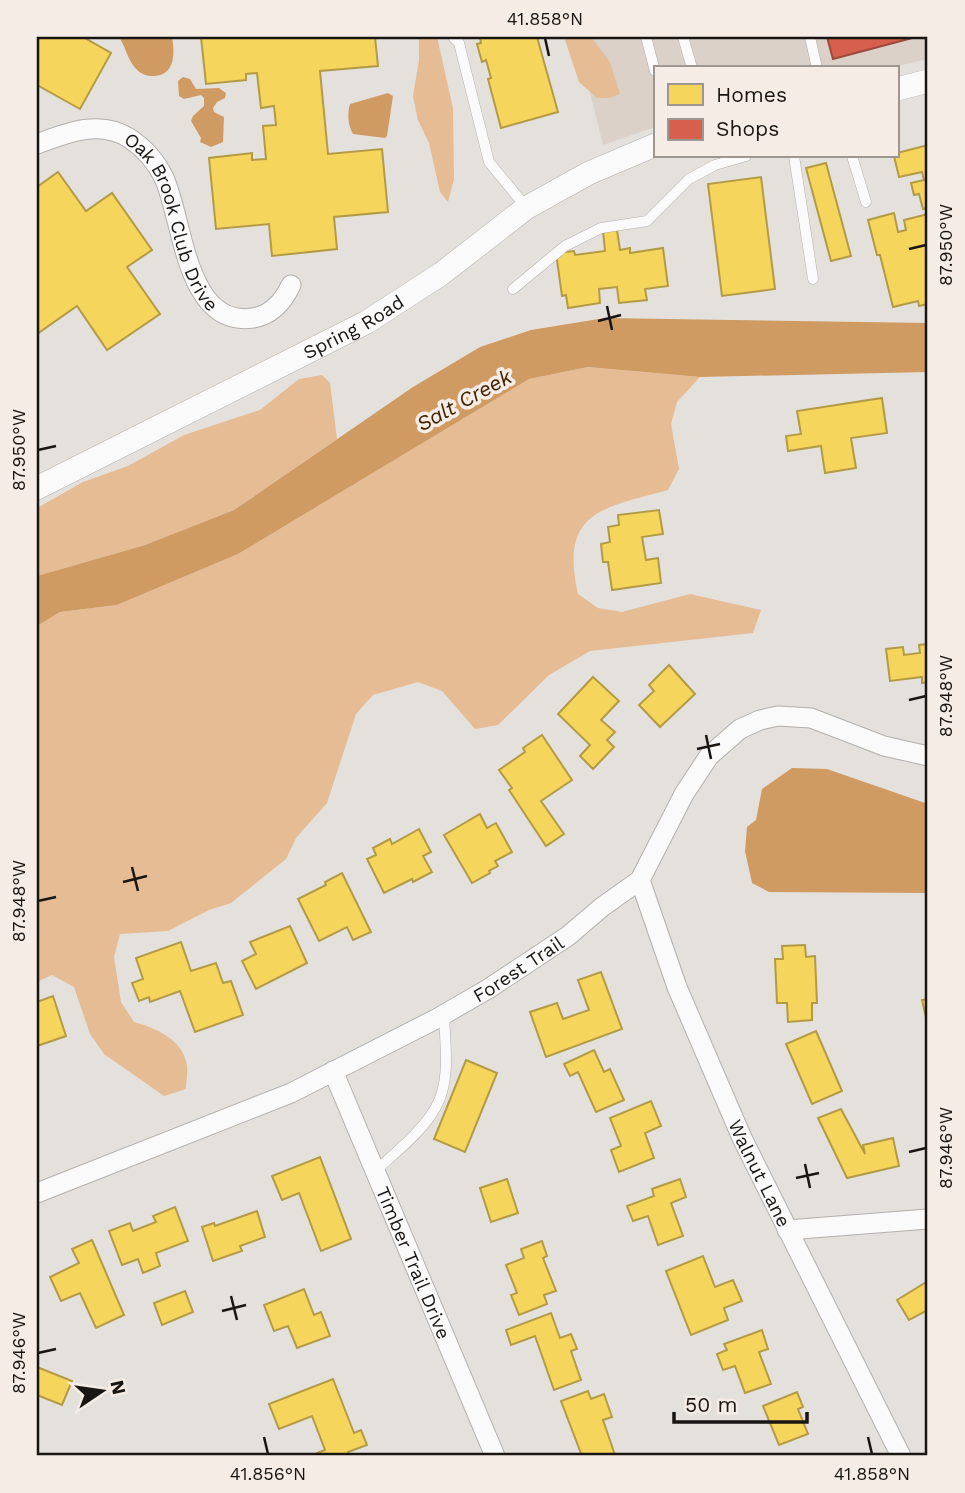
<svg xmlns="http://www.w3.org/2000/svg" width="965" height="1493" font-family="'Work Sans',sans-serif">
  <style>
    .built { fill: #dbd1c8 }
    .green { fill: #e5bc94 }
    .water { fill: #cf9b63 }
    .homes { fill: #f6d55c; stroke: #b39b46; stroke-width: 2 }
    .shops { fill: #d6604d; stroke: #9d4a3b; stroke-width: 2 }
    .lines { fill: none; stroke-linecap: round; stroke-linejoin: round }
    .service-casing { stroke: #b2b0ad; stroke-width: 11 }
    .minor-casing { stroke: #b2b0ad; stroke-width: 21 }
    .tertiary-casing { stroke: #b2b0ad; stroke-width: 24 }
    .service { stroke: #fbfafa; stroke-width: 10 }
    .minor { stroke: #fbfafa; stroke-width: 19 }
    .tertiary { stroke: #fbfafa; stroke-width: 23 }
    .ticks { fill: none; stroke: #181512; stroke-width: 2.5 }
    .labels { text-anchor: middle; dominant-baseline: central; stroke-width: 7; stroke-linejoin: round; paint-order: stroke }
    .street-label { font-size: 19px; fill: #181512; stroke: #f5ece5 }
    .water-label { font-size: 21px; font-style: italic; fill: #402202; stroke: #f5ece5 }
    .neatline { fill: none; stroke: #181512; stroke-width: 2.5 }
    .ticks-label { font-size: 18px; text-anchor: middle; fill: #181512 }
  </style>
  <rect width="100%" height="100%" fill="#e4e0dc"/>
  <polygon class="built" points="576,37 928,37 928,59 889,68 655,68 655,127 603,145"/>
  <g class="green">
    <polygon points="419,37 437,37 453,108 454,179 448,202 440,192 429,143 418,120 413,96 419,60"/>
    <polygon points="564,37 591,37 610,62 620,94 609,98 597,98 579,82"/>
    <path d="M588,367l112,10 -23,25 -6,22 8,45 -11,21c-65,18 -109,21 -90,104l20,14 24,4 68,-18 71,16 -8,23 -163,18 -41,24 -51,50 -23,4 -33,-38 -24,-9 -45,13 -17,19 -29,89 -31,35 -10,21 -55,44 -22,7 -41,21 -48,3 -6,23 7,45 13,20c22,6 50,18 53,44 1,7 -1,15 -1,23l-22,7 -60,-42 -14,-20 -16,-47 -22,-12 -15,7v-356l23,-14 57,-7 121,-51 291,-175z"/>
    <polygon points="322,375 330,383 337,439 234,510 145,545 37,576 37,508 83,482 128,466 184,435 260,410 299,379"/>
  </g>
  <g class="water">
    <path d="M119,37h53c3,17 3,38 -18,39 -4,0 -7,0 -11,-2 -14,-7 -16,-25 -24,-37z"/>
    <polygon points="183,77 190,79 196,89 219,88 226,93 225,98 217,102 213,108 214,112 224,117 223,142 211,147 200,142 201,138 191,121 193,116 204,106 204,98 201,95 184,99 179,96 178,81"/>
    <path d="M388,93l5,3 -6,40 -2,2 -32,-4c-5,-8 -6,-21 -3,-30z"/>
    <polygon points="605,318 928,323 928,372 700,377 588,367 529,379 238,554 117,605 60,612 37,626 37,576 145,545 234,510 413,387 480,347 531,330"/>
    <polygon points="792,768 827,769 928,804 928,893 769,892 752,883 745,851 747,827 756,820 762,789"/>
  </g>
  <g class="homes">
    <polygon points="37,37 83,37 111,53 80,109 37,85"/>
    <polygon points="201,37 375,37 378,66 320,71 328,154 382,149 388,212 334,217 337,249 272,256 269,224 216,229 209,158 252,153 252,160 266,159 263,126 276,125 274,106 261,108 257,73 246,74 246,80 206,84"/>
    <polygon points="480,37 537,37 558,112 501,128 488,79 491,78 486,60 482,62 477,44 481,43"/>
    <polygon points="928,145 928,208 923,209 919,194 914,195 911,183 924,180 922,172 899,177 894,156 897,156 897,153"/>
    <polygon points="826,163 851,256 831,261 806,168"/>
    <polygon points="58,172 86,211 112,193 152,250 127,267 160,314 107,350 77,306 37,334 37,187"/>
    <polygon points="761,177 775,289 722,296 708,184"/>
    <polygon points="894,213 898,232 906,230 904,220 928,214 928,304 919,306 918,301 893,307 880,255 877,255 868,220"/>
    <polygon points="617,230 620,250 630,248 630,253 663,248 668,286 645,289 647,300 619,303 617,287 599,289 600,303 568,308 566,295 562,296 556,253 574,251 575,255 605,251 603,231"/>
    <polygon points="882,398 887,433 851,438 856,468 825,473 821,446 788,451 786,436 801,434 797,411"/>
    <polygon points="659,510 663,534 642,537 646,560 658,558 661,583 612,590 608,562 603,562 601,544 610,542 608,527 619,525 618,515"/>
    <polygon points="928,644 928,682 922,683 922,677 890,681 886,649 903,647 904,655 920,653 919,645"/>
    <polygon points="669,665 695,694 660,727 639,705 654,691 649,685"/>
    <polygon points="593,677 619,701 601,720 615,732 607,740 614,747 593,769 580,756 590,745 558,714"/>
    <polygon points="542,735 572,780 541,801 564,834 546,846 509,790 512,788 499,770 525,752 523,748"/>
    <polygon points="480,814 487,828 496,823 512,852 495,861 498,866 489,871 490,873 472,883 444,835"/>
    <polygon points="419,829 431,852 423,856 432,872 413,882 412,879 384,893 367,859 376,855 373,848 390,839 392,844"/>
    <polygon points="342,873 371,932 353,940 347,927 319,941 298,899 326,885 325,882"/>
    <polygon points="290,926 307,963 256,989 242,961 256,954 250,942"/>
    <polygon points="181,942 191,971 216,963 223,983 231,981 243,1015 195,1032 180,991 150,1002 149,997 139,1001 132,983 143,979 136,958"/>
    <polygon points="805,945 806,957 815,956 817,1003 812,1003 812,1020 788,1022 787,1003 777,1003 775,959 783,959 782,946"/>
    <polygon points="601,972 622,1029 546,1057 530,1012 557,1003 563,1019 589,1010 578,980"/>
    <polygon points="53,996 66,1036 37,1046 37,1002"/>
    <polygon points="928,999 928,1026 922,1000"/>
    <polygon points="816,1031 842,1091 812,1104 786,1044"/>
    <polygon points="594,1050 604,1072 610,1069 624,1100 596,1112 578,1072 570,1076 564,1064"/>
    <polygon points="466,1060 497,1073 465,1152 434,1139"/>
    <polygon points="651,1101 661,1126 645,1133 654,1158 619,1172 611,1150 621,1146 610,1118"/>
    <polygon points="841,1109 865,1154 863,1145 893,1138 899,1166 847,1178 818,1118"/>
    <polygon points="320,1157 351,1239 321,1251 299,1193 282,1200 272,1176"/>
    <polygon points="507,1179 518,1213 491,1222 480,1188"/>
    <polygon points="680,1179 686,1197 671,1203 683,1236 658,1245 648,1216 633,1221 627,1206 654,1196 652,1189"/>
    <polygon points="175,1207 188,1241 156,1253 160,1266 143,1273 138,1259 122,1265 109,1231 130,1223 133,1231 156,1222 153,1216"/>
    <polygon points="257,1211 265,1237 240,1246 242,1251 213,1261 202,1227 214,1223 215,1226"/>
    <polygon points="92,1240 124,1315 96,1328 80,1293 61,1301 50,1277 79,1263 72,1249"/>
    <polygon points="542,1241 547,1256 543,1258 556,1291 544,1295 547,1304 519,1315 511,1295 517,1293 506,1265 524,1258 521,1249"/>
    <polygon points="703,1256 715,1287 733,1280 742,1301 724,1308 728,1320 691,1335 666,1271"/>
    <polygon points="928,1281 928,1310 909,1320 897,1300"/>
    <polygon points="304,1289 314,1315 321,1312 330,1336 297,1348 288,1326 274,1331 264,1305"/>
    <polygon points="185,1291 193,1312 162,1325 154,1303"/>
    <polygon points="551,1313 560,1338 571,1334 577,1349 571,1351 581,1380 554,1390 535,1336 511,1345 506,1330"/>
    <polygon points="762,1330 768,1349 759,1352 771,1384 745,1393 735,1366 723,1370 717,1354 727,1350 724,1344"/>
    <polygon points="37,1367 72,1381 62,1405 37,1395"/>
    <polygon points="333,1379 354,1433 361,1430 367,1445 348,1452 349,1456 318,1456 317,1453 325,1450 312,1416 279,1429 269,1404"/>
    <polygon points="588,1391 591,1399 604,1394 612,1417 603,1420 615,1455 582,1456 561,1401"/>
    <polygon points="797,1392 803,1407 798,1409 808,1434 779,1445 763,1406"/>
  </g>
  <polygon class="shops" points="827,37 916,37 833,59"/>
  <g class="lines">
    <defs>
      <g id="service">
        <polyline points="453,37 459,43 489,162 526,207"/>
        <polyline points="646,37 655,71"/>
        <polyline points="683,37 692,68"/>
        <polyline points="810,37 817,68"/>
        <polyline points="794,156 813,279"/>
        <polyline points="852,156 866,202"/>
        <polyline points="513,289 565,246 601,228 647,221 689,179 715,165 746,156"/>
        <path d="M375,1171c21,-19 47,-39 61,-64 15,-27 9,-63 8,-92"/>
      </g>
      <g id="minor">
        <path id="s1" d="M37,144c29,-11 63,-25 92,-6 15,10 27,23 35,40 19,40 21,150 89,140 19,-3 30,-16 38,-33"/>
        <path id="s2" d="M640,880l37,107 65,151 159,318"/>
        <path id="s3" d="M333,1071l162,385"/>
        <path id="s4" d="M37,1193l254,-100 145,-74 52,-30 80,-53 34,-29 38,-27 44,-86 25,-38 31,-27 20,-9 18,-4 33,2 73,28 44,10"/>
        <polyline points="787,1230 928,1219"/>
      </g>
      <g id="tertiary">
        <polyline points="897,89 928,81"/>
        <path id="s5" d="M37,488l330,-166 74,-48 85,-66 63,-35 66,-28"/>
      </g>
    </defs>
    <use href="#service" class="service-casing"/>
    <use href="#minor" class="minor-casing"/>
    <use href="#tertiary" class="tertiary-casing"/>
    <use href="#service" class="service"/>
    <use href="#minor" class="minor"/>
    <use href="#tertiary" class="tertiary"/>
  </g>
  <path class="ticks" d="M545,38l4,18M909,249l17,-4M607,306l5,24M598,321l23,-6M38,450l18,-4M909,700l17,-4M706,735l5,24M697,749l23,-5M132,867l6,24M123,882l24,-6M38,901l18,-4M909,1152l17,-4M805,1164l5,24M796,1178l23,-5M231,1296l6,24M222,1311l24,-6M38,1353l18,-4M264,1437l4,17M868,1437l4,17"/>
  <g class="labels">
    <g class="street-label">
      <text stroke="none"><textPath href="#s1" startOffset="192">Oak Brook Club Drive</textPath></text>
      <text stroke="none"><textPath href="#s5" startOffset="355">Spring Road</textPath></text>
      <text stroke="none"><textPath href="#s4" startOffset="532">Forest Trail</textPath></text>
      <text stroke="none"><textPath href="#s2" startOffset="317">Walnut Lane</textPath></text>
      <text stroke="none"><textPath href="#s3" startOffset="208">Timber Trail Drive</textPath></text>
    </g>
    <g class="water-label">
      <text transform="translate(464 400) rotate(-29)">Salt Creek</text>
    </g>
  </g>
  <rect width="965" height="1493" fill="none" stroke="#f5ece5" stroke-width="77"/>
  <rect x="654" y="66" width="245" height="91" fill="#f5ece5" stroke="#9d9691" stroke-width="2"/>
  <rect x="668" y="84" width="35" height="21" fill="#f6d55c" stroke="#9d9691" stroke-width="2"/>
  <text x="716" y="102" font-size="21" fill="#181512">Homes</text>
  <rect x="668" y="119" width="35" height="21" fill="#d6604d" stroke="#9d9691" stroke-width="2"/>
  <text x="716" y="136" font-size="21" fill="#181512">Shops</text>
  <g transform="translate(102 1391) rotate(77)" stroke="#f5ece5" stroke-width="5" paint-order="stroke">
  <path d="M0-5L12 26L0 18L-12 26Z" fill="#181512"/>
  <text y="-10" font-size="19" font-weight="bold" text-anchor="middle" fill="#181512">N</text>
  </g>
  <path d="M674 1412v10h133v-10" fill="none" stroke="#181512" stroke-width="3.5"/>
  <text x="685" y="1412" font-size="21" fill="#181512" stroke="#f5ece5" stroke-width="5" paint-order="stroke">50 m</text>
  <rect x="38" y="38" width="888" height="1416" class="neatline"/>
  <g class="ticks-label">
    <text x="545" y="25">41.858°N</text>
    <text transform="translate(946 245) rotate(-90)" y="6">87.950°W</text>
    <text transform="translate(19 450) rotate(-90)" y="6">87.950°W</text>
    <text transform="translate(946 696) rotate(-90)" y="6">87.948°W</text>
    <text transform="translate(19 901) rotate(-90)" y="6">87.948°W</text>
    <text transform="translate(946 1148) rotate(-90)" y="6">87.946°W</text>
    <text transform="translate(19 1353) rotate(-90)" y="6">87.946°W</text>
    <text x="268" y="1480">41.856°N</text>
    <text x="872" y="1480">41.858°N</text>
  </g>
</svg>
